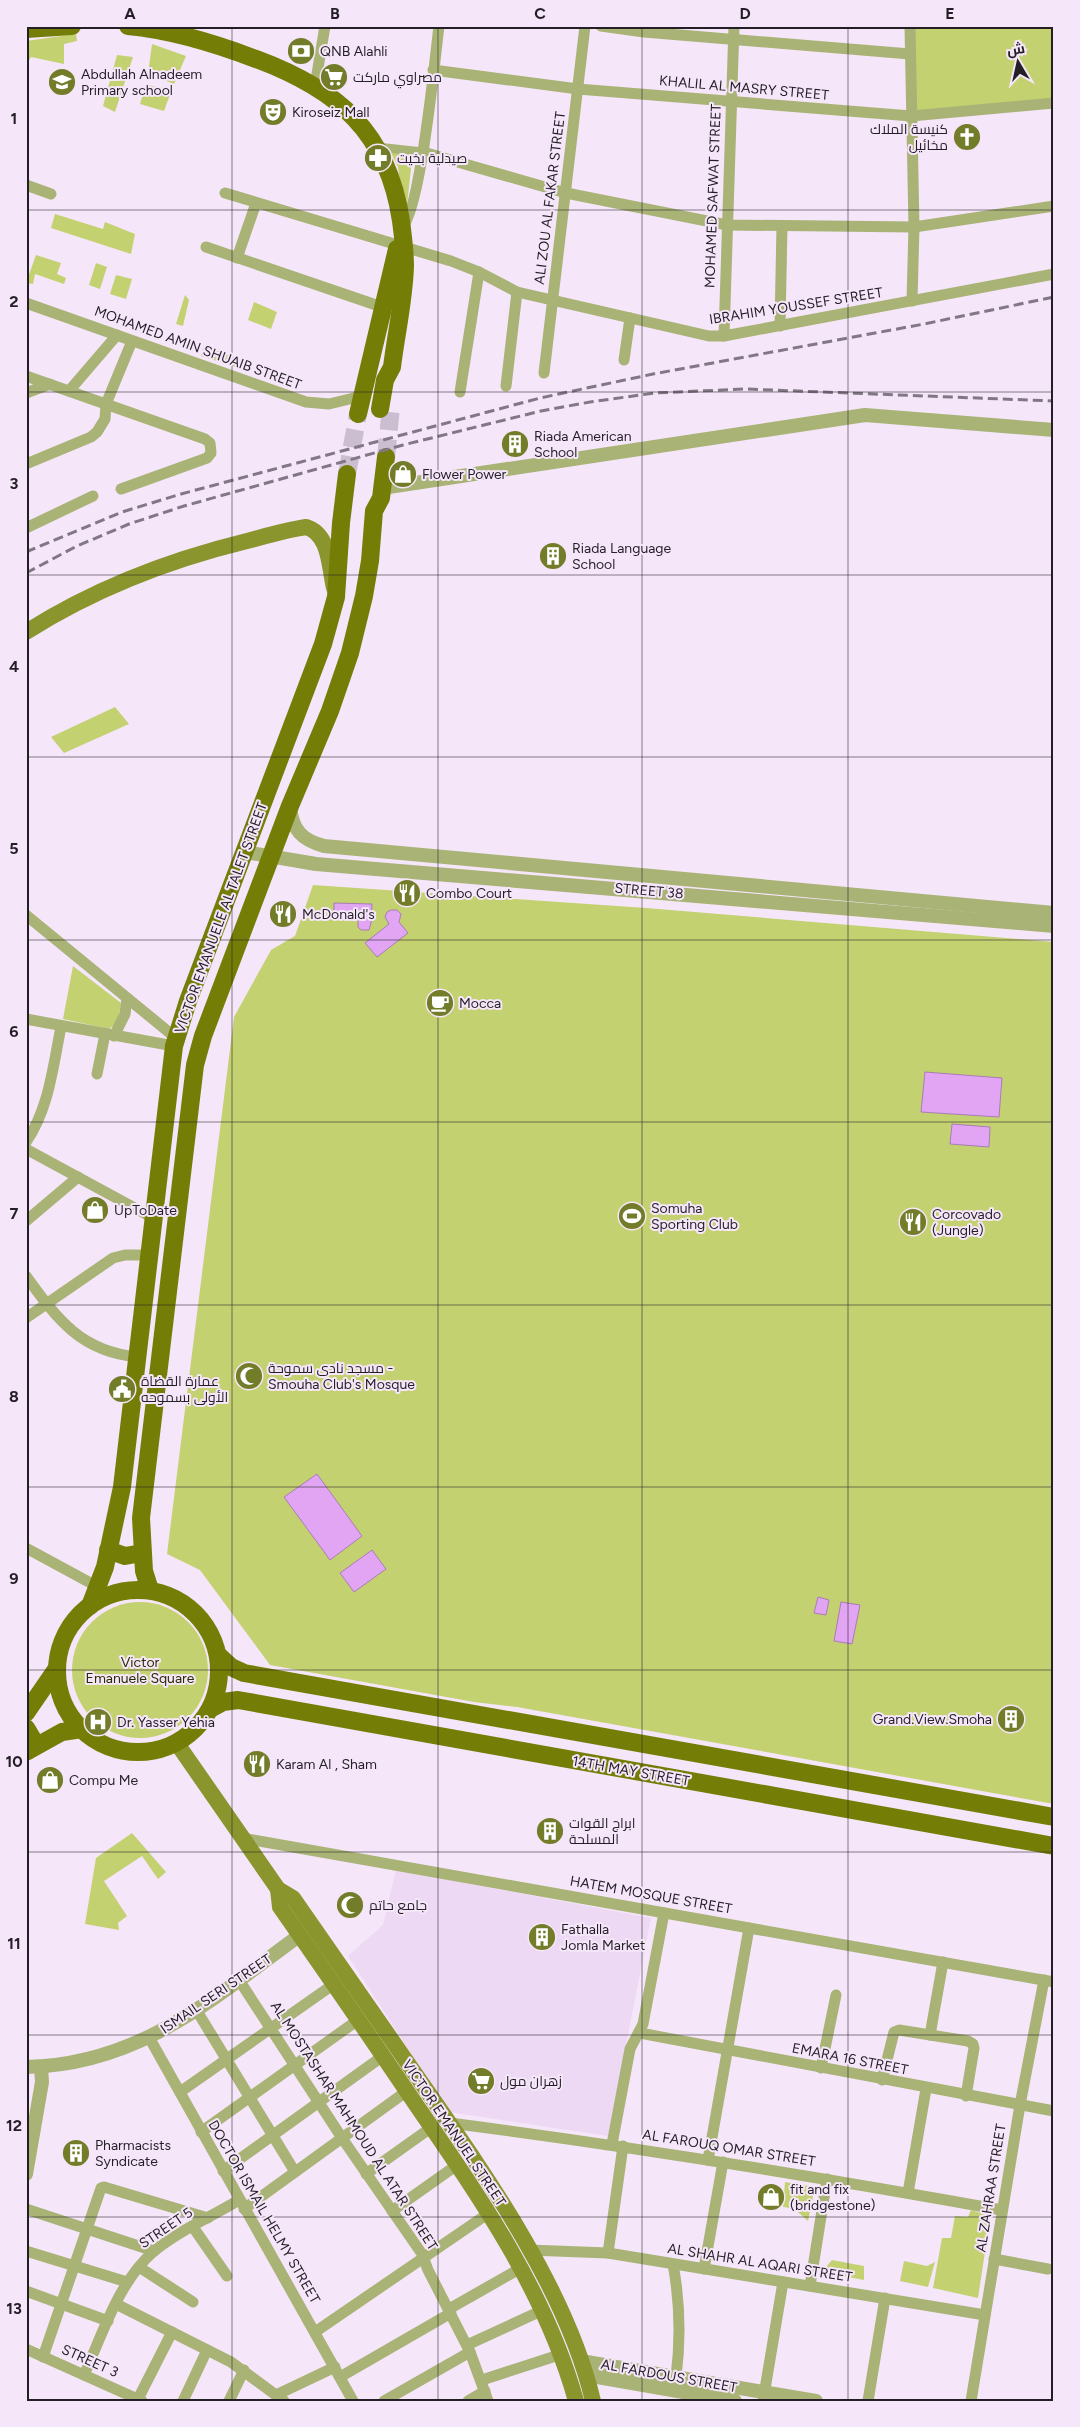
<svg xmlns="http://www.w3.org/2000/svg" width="1080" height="2427" font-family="Figtree,Cairo,sans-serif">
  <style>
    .built { fill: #edd9f3 }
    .green { fill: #c4d171 }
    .water { fill: #e1a5f4; stroke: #a87db6 }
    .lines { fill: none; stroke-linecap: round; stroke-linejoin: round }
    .primary-tunnel { stroke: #cbbed0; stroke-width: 18; stroke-dasharray: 18 9; stroke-linecap: butt }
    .pedestrian { stroke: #a9b375; stroke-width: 9 }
    .minor { stroke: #a9b375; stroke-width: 11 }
    .tertiary { stroke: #a9b375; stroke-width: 14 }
    .secondary { stroke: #8a952d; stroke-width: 16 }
    .primary { stroke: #747e06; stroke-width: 18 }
    .rail { stroke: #827885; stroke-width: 3; stroke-dasharray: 10 5; stroke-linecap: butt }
    .grid { fill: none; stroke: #241f26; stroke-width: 1; stroke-opacity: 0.55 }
    .labels { text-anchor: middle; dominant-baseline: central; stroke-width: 4; stroke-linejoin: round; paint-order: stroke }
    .poi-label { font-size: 14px; fill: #241f26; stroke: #f5e6fa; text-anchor: start }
    .street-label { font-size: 14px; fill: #241f26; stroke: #f5e6fa }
    .park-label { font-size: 14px; fill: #282c01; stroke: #f5e6fa }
    .neatline { fill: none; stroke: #241f26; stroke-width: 2 }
    .grid-label { font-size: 16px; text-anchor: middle; font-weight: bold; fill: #241f26 }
  </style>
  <rect width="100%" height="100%" fill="#f5e6fa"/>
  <polygon class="built" points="396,1870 651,1918 608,2136 449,2112 348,1956 383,1925"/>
  <g class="green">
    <polygon points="910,26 1054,26 1054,99 911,116"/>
    <polygon points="76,34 77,41 64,44 64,64 31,57 26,66 26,41"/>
    <polygon points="152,44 186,56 174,84 148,74"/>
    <polygon points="117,55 133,57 115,112 103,106"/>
    <polygon points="146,84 171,92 164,111 140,104"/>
    <polygon points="390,151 413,151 407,205 403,204 398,167"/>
    <polygon points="55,214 103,229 105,222 135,234 131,254 51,228"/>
    <polygon points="36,255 61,263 57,274 66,278 64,284 35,274 33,284 26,283"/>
    <polygon points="96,263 107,267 100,289 89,285"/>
    <polygon points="116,275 132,279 126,299 110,294"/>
    <polygon points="185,295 189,300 183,326 176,324"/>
    <polygon points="254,302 277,312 271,329 248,320"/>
    <polygon points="204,346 242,360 239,368 201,356"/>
    <polygon points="115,707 129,724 64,753 51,737"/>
    <polygon points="313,885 646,908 1054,942 1054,1804 517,1707 474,1702 270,1665 200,1570 167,1554 234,1017 271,950 295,936"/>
    <polygon points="73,966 121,1003 118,1022 109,1029 63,1019"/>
    <circle cx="140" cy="1670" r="68"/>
    <polygon points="132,1833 166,1872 158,1879 142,1856 104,1881 127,1916 118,1923 119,1930 85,1924 96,1858"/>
    <path d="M785,2182l30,5 -7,34c-9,-8 -13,-13 -25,-14z"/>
    <polygon points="971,2210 984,2214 990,2219 978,2298 933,2288 942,2238 951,2238 955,2216 968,2217"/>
    <polygon points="832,2260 864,2266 864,2280 827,2273 827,2266"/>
    <polygon points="904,2261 927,2266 935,2262 928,2287 900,2281"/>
  </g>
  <g class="water">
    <polygon points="334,903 372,904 371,923 369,930 361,930 358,927 358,919 334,919"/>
    <polygon points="391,910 397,910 401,914 399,922 408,933 377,957 365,943 389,924 385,917 387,912"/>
    <polygon points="925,1072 1002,1078 999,1117 921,1112"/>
    <polygon points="952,1124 990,1127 989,1147 950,1144"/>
    <polygon points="317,1474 362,1536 330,1560 284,1497"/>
    <polygon points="372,1550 386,1569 354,1592 340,1573"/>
    <polygon points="818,1597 829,1600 826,1615 814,1613"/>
    <polygon points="841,1602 860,1605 852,1644 834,1641"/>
  </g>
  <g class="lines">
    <g class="primary-tunnel">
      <polyline points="386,457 391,407"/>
      <polyline points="347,474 358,414"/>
    </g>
    <polyline class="pedestrian" points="377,147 423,152"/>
    <g class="minor">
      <polyline points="601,26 644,32 910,54"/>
      <polyline points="910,26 914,227 912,301"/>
      <polyline points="433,70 578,89 911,116 1054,103"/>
      <polyline points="315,86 325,26"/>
      <polyline points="423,152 566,193 727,225 914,227 1054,206"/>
      <polyline points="26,185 51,194"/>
      <polyline points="225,193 451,261 479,272 517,292 709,336 724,336 1054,274"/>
      <path d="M400,230c20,-11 35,-173 39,-204"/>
      <polyline points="206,247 382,307"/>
      <polyline points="237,258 256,203"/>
      <polyline points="26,303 306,402 329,404 362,396"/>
      <polyline points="780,326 782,226"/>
      <polyline points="724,336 734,26"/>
      <polyline points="624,360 630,318"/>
      <polyline points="544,373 585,26"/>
      <polyline points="26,376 205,439 210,443 211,453 207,458 121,489"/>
      <polyline points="506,386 517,292"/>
      <polyline points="69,391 117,335"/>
      <polyline points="460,392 479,272"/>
      <polyline points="26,393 50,384"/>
      <polyline points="26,464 91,437 97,432 105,419 106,404 132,341"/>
      <polyline points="26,528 93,496"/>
      <polyline points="26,915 176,1038"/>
      <polyline points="26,1019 174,1046"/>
      <polyline points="114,1036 125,1014 127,998"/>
      <polyline points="97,1074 105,1034"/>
      <path d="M26,1142c23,-33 27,-76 35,-115"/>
      <polyline points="26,1149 155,1219"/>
      <polyline points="26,1221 78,1177"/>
      <path d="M26,1276c31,43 55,76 112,81"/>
      <polyline points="26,1318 113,1258 125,1255 151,1255"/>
      <polyline points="26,1548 98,1587"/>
      <polyline points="242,1838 1054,1982"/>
      <polyline points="239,1980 342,2138 422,2254 428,2270 470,2352 488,2401"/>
      <polyline points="197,2011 295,2172"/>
      <polyline points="640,2033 1054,2111"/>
      <polyline points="930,2035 943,1962"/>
      <polyline points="150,2039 353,2401"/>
      <polyline points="821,2068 836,1995"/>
      <polyline points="882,2080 894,2032 899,2030 968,2041 973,2044 974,2048 966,2096"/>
      <polyline points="180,2092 334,1984"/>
      <path d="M450,2123c185,24 369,54 552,87"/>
      <polyline points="201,2132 358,2020"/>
      <polyline points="612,2144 630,2049 643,2024 664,1913"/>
      <polyline points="708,2160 749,1928"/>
      <polyline points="223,2171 383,2056"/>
      <polyline points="366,2174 432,2127"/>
      <polyline points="908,2193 926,2089"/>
      <polyline points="26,2209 154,2251"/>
      <polyline points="244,2209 407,2091"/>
      <polyline points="392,2211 457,2165"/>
      <polyline points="193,2227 227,2276"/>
      <polyline points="529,2250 608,2253 985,2315"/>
      <polyline points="26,2251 127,2282"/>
      <polyline points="608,2253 623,2146"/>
      <polyline points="994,2259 1048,2269"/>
      <path d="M673,2264c7,38 8,74 3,113"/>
      <polyline points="139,2267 193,2302"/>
      <polyline points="704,2269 723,2162"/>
      <polyline points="810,2286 827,2179"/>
      <polyline points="26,2291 108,2321"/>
      <polyline points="116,2304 231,2362 284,2401"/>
      <polyline points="449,2309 521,2268"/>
      <polyline points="315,2332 489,2213"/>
      <polyline points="467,2345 543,2310"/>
      <polyline points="26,2349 142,2401"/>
      <polyline points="43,2357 101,2188 104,2187 208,2218"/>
      <path d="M84,2375c19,-42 34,-92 69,-123 25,-21 58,-35 86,-52"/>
      <polyline points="340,2377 451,2313"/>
      <polyline points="482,2380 562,2354"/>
      <polyline points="276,2395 335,2367"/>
      <polyline points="138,2399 172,2332"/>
      <polyline points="183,2401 207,2350"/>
      <polyline points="229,2401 244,2370"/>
      <polyline points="384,2401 470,2352"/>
      <polyline points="468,2401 485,2391"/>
      <polyline points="763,2401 783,2282"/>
      <polyline points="868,2401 885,2298"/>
      <polyline points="971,2401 1020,2105 1044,1980"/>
    </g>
    <g class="tertiary">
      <polyline points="382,488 865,415 1054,430"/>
      <path d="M290,806c2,24 12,34 34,40l730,67"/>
      <polyline points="245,852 316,864 1054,926"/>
      <path d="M26,2067c113,-2 188,-69 274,-132"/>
      <polyline points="26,2174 42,2082 41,2067"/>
      <polyline points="581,2361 816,2401"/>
      <polyline points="586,2375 735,2401"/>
    </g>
    <g class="secondary">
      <path d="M26,632c68,-43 143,-72 221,-91 19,-5 39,-11 59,-14 24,7 23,40 28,61"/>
      <path d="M176,1742l102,147 15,9c44,63 88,127 132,190 64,92 142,203 168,313"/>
      <path d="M278,1889l2,18c47,67 93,134 139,202 63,91 127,184 157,292"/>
    </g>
    <g class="primary">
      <path d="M128,26c44,4 86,17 128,33 81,30 132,73 145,162 2,15 4,30 4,45 -1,34 -9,68 -13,101l-7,13 -5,29"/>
      <polyline points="26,29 72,26"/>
      <polyline points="358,414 397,249"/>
      <polyline points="108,1550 125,1556 142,1553"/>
      <polyline points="150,1590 144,1571 141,1518 195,1065 203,1036 290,806 330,711 350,653 364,596 370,561 374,511 381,498 386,457"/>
      <circle cx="138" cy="1671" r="81"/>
      <polyline points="90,1606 105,1567 122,1487 174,1046 188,1001 323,644 336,597 341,523 347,474"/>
      <polyline points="219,1656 231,1667 244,1673 1054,1817"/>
      <polyline points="210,1709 223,1702 238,1700 1054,1846"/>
      <polyline points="26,1713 57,1668"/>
      <polyline points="26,1728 32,1738 29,1750"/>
      <polyline points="26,1752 62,1732 82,1729"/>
    </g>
    <g class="rail">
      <polyline points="26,552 122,512 181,494 540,398 653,374 924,324 1054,297"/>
      <polyline points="26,573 77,546 129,524 184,506 403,445 541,411 590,402 655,393 745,389 1054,401"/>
    </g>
  </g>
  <path class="grid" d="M232,26v2375M438,26v2375M642,26v2375M848,26v2375M26,210h1028M26,392h1028M26,575h1028M26,757h1028M26,940h1028M26,1122h1028M26,1305h1028M26,1487h1028M26,1670h1028M26,1852h1028M26,2035h1028M26,2217h1028"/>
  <defs>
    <symbol id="bank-disc" viewBox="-11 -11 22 22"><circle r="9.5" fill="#737c28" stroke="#f5e6fa"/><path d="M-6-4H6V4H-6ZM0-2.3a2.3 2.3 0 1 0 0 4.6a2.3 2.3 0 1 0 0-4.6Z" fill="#fff"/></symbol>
    <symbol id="supermarket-disc" viewBox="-11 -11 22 22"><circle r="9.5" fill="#737c28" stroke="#f5e6fa"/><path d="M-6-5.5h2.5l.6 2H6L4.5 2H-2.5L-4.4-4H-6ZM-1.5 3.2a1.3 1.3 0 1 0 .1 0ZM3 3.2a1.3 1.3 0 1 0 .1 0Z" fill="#fff"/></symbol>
    <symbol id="school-disc" viewBox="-11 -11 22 22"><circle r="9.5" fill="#737c28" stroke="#f5e6fa"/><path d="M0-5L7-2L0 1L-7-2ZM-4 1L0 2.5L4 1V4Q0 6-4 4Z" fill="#fff"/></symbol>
    <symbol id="theatre-disc" viewBox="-11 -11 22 22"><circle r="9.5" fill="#737c28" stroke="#f5e6fa"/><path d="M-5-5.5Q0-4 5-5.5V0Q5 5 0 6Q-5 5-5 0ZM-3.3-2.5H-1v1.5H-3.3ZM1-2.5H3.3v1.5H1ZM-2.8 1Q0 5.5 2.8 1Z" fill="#fff"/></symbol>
    <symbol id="church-disc" viewBox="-11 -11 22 22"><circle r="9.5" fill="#737c28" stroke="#f5e6fa"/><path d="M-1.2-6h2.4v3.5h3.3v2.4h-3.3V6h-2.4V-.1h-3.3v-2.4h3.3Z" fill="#fff"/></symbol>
    <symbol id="pharmacy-disc" viewBox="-11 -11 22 22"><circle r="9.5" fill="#737c28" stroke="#f5e6fa"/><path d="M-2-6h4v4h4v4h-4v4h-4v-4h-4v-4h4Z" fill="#fff"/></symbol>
    <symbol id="building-disc" viewBox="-11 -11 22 22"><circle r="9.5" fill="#737c28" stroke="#f5e6fa"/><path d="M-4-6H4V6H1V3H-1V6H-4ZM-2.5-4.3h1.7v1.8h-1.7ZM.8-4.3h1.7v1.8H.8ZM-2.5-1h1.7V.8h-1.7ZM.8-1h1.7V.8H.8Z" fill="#fff"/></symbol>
    <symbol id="shop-disc" viewBox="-11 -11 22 22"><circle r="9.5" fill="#737c28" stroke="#f5e6fa"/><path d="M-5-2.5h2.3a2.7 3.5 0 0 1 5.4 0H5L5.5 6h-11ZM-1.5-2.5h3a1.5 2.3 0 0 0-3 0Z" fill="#fff"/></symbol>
    <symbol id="restaurant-disc" viewBox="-11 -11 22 22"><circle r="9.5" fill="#737c28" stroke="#f5e6fa"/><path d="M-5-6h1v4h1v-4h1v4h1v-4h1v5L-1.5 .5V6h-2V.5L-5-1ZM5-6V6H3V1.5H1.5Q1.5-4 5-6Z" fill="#fff"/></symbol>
    <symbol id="cafe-disc" viewBox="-11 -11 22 22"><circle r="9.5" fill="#737c28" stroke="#f5e6fa"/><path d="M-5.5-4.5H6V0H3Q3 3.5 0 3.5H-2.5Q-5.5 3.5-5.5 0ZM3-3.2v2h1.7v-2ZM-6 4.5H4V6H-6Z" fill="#fff"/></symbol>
    <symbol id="stadium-disc" viewBox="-11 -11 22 22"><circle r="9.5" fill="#737c28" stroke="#f5e6fa"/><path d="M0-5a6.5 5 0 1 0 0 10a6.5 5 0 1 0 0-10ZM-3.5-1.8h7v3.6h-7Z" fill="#fff"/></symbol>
    <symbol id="mosque-disc" viewBox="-11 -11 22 22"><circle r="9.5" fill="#737c28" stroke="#f5e6fa"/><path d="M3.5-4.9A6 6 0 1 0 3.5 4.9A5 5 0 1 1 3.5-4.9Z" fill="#fff"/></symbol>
    <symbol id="civic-disc" viewBox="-11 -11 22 22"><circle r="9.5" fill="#737c28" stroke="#f5e6fa"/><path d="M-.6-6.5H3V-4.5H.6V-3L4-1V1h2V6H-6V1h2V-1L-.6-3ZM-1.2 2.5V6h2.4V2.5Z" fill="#fff"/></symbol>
    <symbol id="hospital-disc" viewBox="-11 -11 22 22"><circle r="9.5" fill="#737c28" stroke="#f5e6fa"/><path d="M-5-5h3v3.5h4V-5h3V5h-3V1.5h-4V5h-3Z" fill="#fff"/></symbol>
  </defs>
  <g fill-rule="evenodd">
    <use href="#bank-disc" x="285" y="35" width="32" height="32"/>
    <use href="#supermarket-disc" x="318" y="61" width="32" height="32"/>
    <use href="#school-disc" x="46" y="66" width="32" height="32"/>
    <use href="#theatre-disc" x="257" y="96" width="32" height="32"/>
    <use href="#church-disc" x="951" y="121" width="32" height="32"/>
    <use href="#pharmacy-disc" x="362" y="142" width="32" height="32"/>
    <use href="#building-disc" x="499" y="428" width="32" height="32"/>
    <use href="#shop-disc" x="387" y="458" width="32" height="32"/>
    <use href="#building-disc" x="537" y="540" width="32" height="32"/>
    <use href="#restaurant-disc" x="391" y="877" width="32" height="32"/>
    <use href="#restaurant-disc" x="267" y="898" width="32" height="32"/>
    <use href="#cafe-disc" x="424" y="987" width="32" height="32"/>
    <use href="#shop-disc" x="79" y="1194" width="32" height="32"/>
    <use href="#stadium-disc" x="616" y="1200" width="32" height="32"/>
    <use href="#restaurant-disc" x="897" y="1206" width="32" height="32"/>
    <use href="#mosque-disc" x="233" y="1360" width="32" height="32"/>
    <use href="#civic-disc" x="106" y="1373" width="32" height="32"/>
    <use href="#building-disc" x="995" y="1703" width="32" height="32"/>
    <use href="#hospital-disc" x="82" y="1706" width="32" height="32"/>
    <use href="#restaurant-disc" x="241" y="1748" width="32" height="32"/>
    <use href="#shop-disc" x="34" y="1764" width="32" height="32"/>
    <use href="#building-disc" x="534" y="1815" width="32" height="32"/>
    <use href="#mosque-disc" x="334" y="1889" width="32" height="32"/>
    <use href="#building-disc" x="526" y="1921" width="32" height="32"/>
    <use href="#supermarket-disc" x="465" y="2065" width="32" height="32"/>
    <use href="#building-disc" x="60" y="2137" width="32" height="32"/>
    <use href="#shop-disc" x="755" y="2181" width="32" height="32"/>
  </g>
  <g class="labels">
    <g class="poi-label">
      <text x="320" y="51">QNB Alahli</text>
      <text x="81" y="74">Abdullah Alnadeem<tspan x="81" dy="16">Primary school</tspan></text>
      <text x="353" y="77">مصراوي ماركت</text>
      <text x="292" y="112">Kiroseiz Mall</text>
      <text x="948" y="129" text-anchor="end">كنيسة الملاك<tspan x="948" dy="16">مخائيل</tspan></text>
      <text x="397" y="158">صيدلية بخيت</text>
      <text x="534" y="436">Riada American<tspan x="534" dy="16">School</tspan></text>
      <text x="422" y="474">Flower Power</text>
      <text x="572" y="548">Riada Language<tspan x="572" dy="16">School</tspan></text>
      <text x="426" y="893">Combo Court</text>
      <text x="302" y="914">McDonald's</text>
      <text x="459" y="1003">Mocca</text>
      <text x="651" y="1208">Somuha<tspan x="651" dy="16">Sporting Club</tspan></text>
      <text x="114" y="1210">UpToDate</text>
      <text x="932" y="1214">Corcovado<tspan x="932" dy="16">(Jungle)</tspan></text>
      <text x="268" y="1368">مسجد نادى سموحة -<tspan x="268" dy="16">Smouha Club's Mosque</tspan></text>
      <text x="141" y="1381">عمارة القضاة<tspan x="141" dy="16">الأولى بسموحه</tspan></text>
      <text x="992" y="1719" text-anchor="end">Grand.View.Smoha</text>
      <text x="117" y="1722">Dr. Yasser Yehia</text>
      <text x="276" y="1764">Karam Al , Sham</text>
      <text x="69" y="1780">Compu Me</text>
      <text x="569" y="1823">ابراج القوات<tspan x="569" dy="16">المسلحة</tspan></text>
      <text x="369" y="1905">جامع حاتم</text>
      <text x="561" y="1929">Fathalla<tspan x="561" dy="16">Jomla Market</tspan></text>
      <text x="500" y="2081">زهران مول</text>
      <text x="95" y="2145">Pharmacists<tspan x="95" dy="16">Syndicate</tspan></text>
      <text x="790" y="2189">fit and fix<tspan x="790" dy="16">(bridgestone)</tspan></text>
    </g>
    <g class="street-label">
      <text transform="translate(744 88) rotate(5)">KHALIL AL MASRY STREET</text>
      <text transform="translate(713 196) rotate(-88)">MOHAMED SAFWAT STREET</text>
      <text transform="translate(550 198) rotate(-83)">ALI ZOU AL FAKAR STREET</text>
      <text transform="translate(796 306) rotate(-9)">IBRAHIM YOUSSEF STREET</text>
      <text transform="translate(198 348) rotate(20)">MOHAMED AMIN SHUAIB STREET</text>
      <text transform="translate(649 891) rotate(5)">STREET 38</text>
      <text transform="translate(221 918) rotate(-70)">VICTOR EMANUELE AL TALET STREET</text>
      <text transform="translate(631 1771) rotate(10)">14TH MAY STREET</text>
      <text transform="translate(651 1895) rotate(10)">HATEM MOSQUE STREET</text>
      <text transform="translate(216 1994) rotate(-34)">ISMAIL SERI STREET</text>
      <text transform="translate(850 2059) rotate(11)">EMARA 16 STREET</text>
      <text transform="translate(354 2126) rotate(57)">AL MOSTASHAR MAHMOUD AL ATAR STREET</text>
      <text transform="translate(454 2133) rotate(56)">VICTOR EMANUEL STREET</text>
      <text transform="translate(729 2148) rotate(9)">AL FAROUQ OMAR STREET</text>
      <text transform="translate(991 2188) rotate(-81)">AL ZAHRAA STREET</text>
      <text transform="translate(264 2212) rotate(60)">DOCTOR ISMAIL HELMY STREET</text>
      <text transform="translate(166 2228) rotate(-34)">STREET 5</text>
      <text transform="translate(760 2263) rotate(9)">AL SHAHR AL AQARI STREET</text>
      <text transform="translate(90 2361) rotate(24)">STREET 3</text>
      <text transform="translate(669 2376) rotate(10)">AL FARDOUS STREET</text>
    </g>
    <g class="park-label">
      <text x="140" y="1662">Victor<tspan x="140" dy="16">Emanuele Square</tspan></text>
    </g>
  </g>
  <rect width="1080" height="2427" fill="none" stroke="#f5e6fa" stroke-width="55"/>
  <g transform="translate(1018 62) rotate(351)" stroke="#f5e6fa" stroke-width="4" paint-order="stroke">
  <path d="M0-4L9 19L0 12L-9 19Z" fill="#241f26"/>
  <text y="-8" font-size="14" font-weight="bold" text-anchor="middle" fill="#241f26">ش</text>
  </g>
  <rect x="28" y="28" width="1024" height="2372" class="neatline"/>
  <g class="grid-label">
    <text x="130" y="19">A</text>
    <text x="335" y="19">B</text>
    <text x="540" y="19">C</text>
    <text x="745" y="19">D</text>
    <text x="950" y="19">E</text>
    <text x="14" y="124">1</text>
    <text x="14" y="307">2</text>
    <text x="14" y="489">3</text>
    <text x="14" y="672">4</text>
    <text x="14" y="854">5</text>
    <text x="14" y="1037">6</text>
    <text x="14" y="1219">7</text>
    <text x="14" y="1402">8</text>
    <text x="14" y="1584">9</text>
    <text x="14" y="1767">10</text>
    <text x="14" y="1949">11</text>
    <text x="14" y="2131">12</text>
    <text x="14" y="2314">13</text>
  </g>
</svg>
